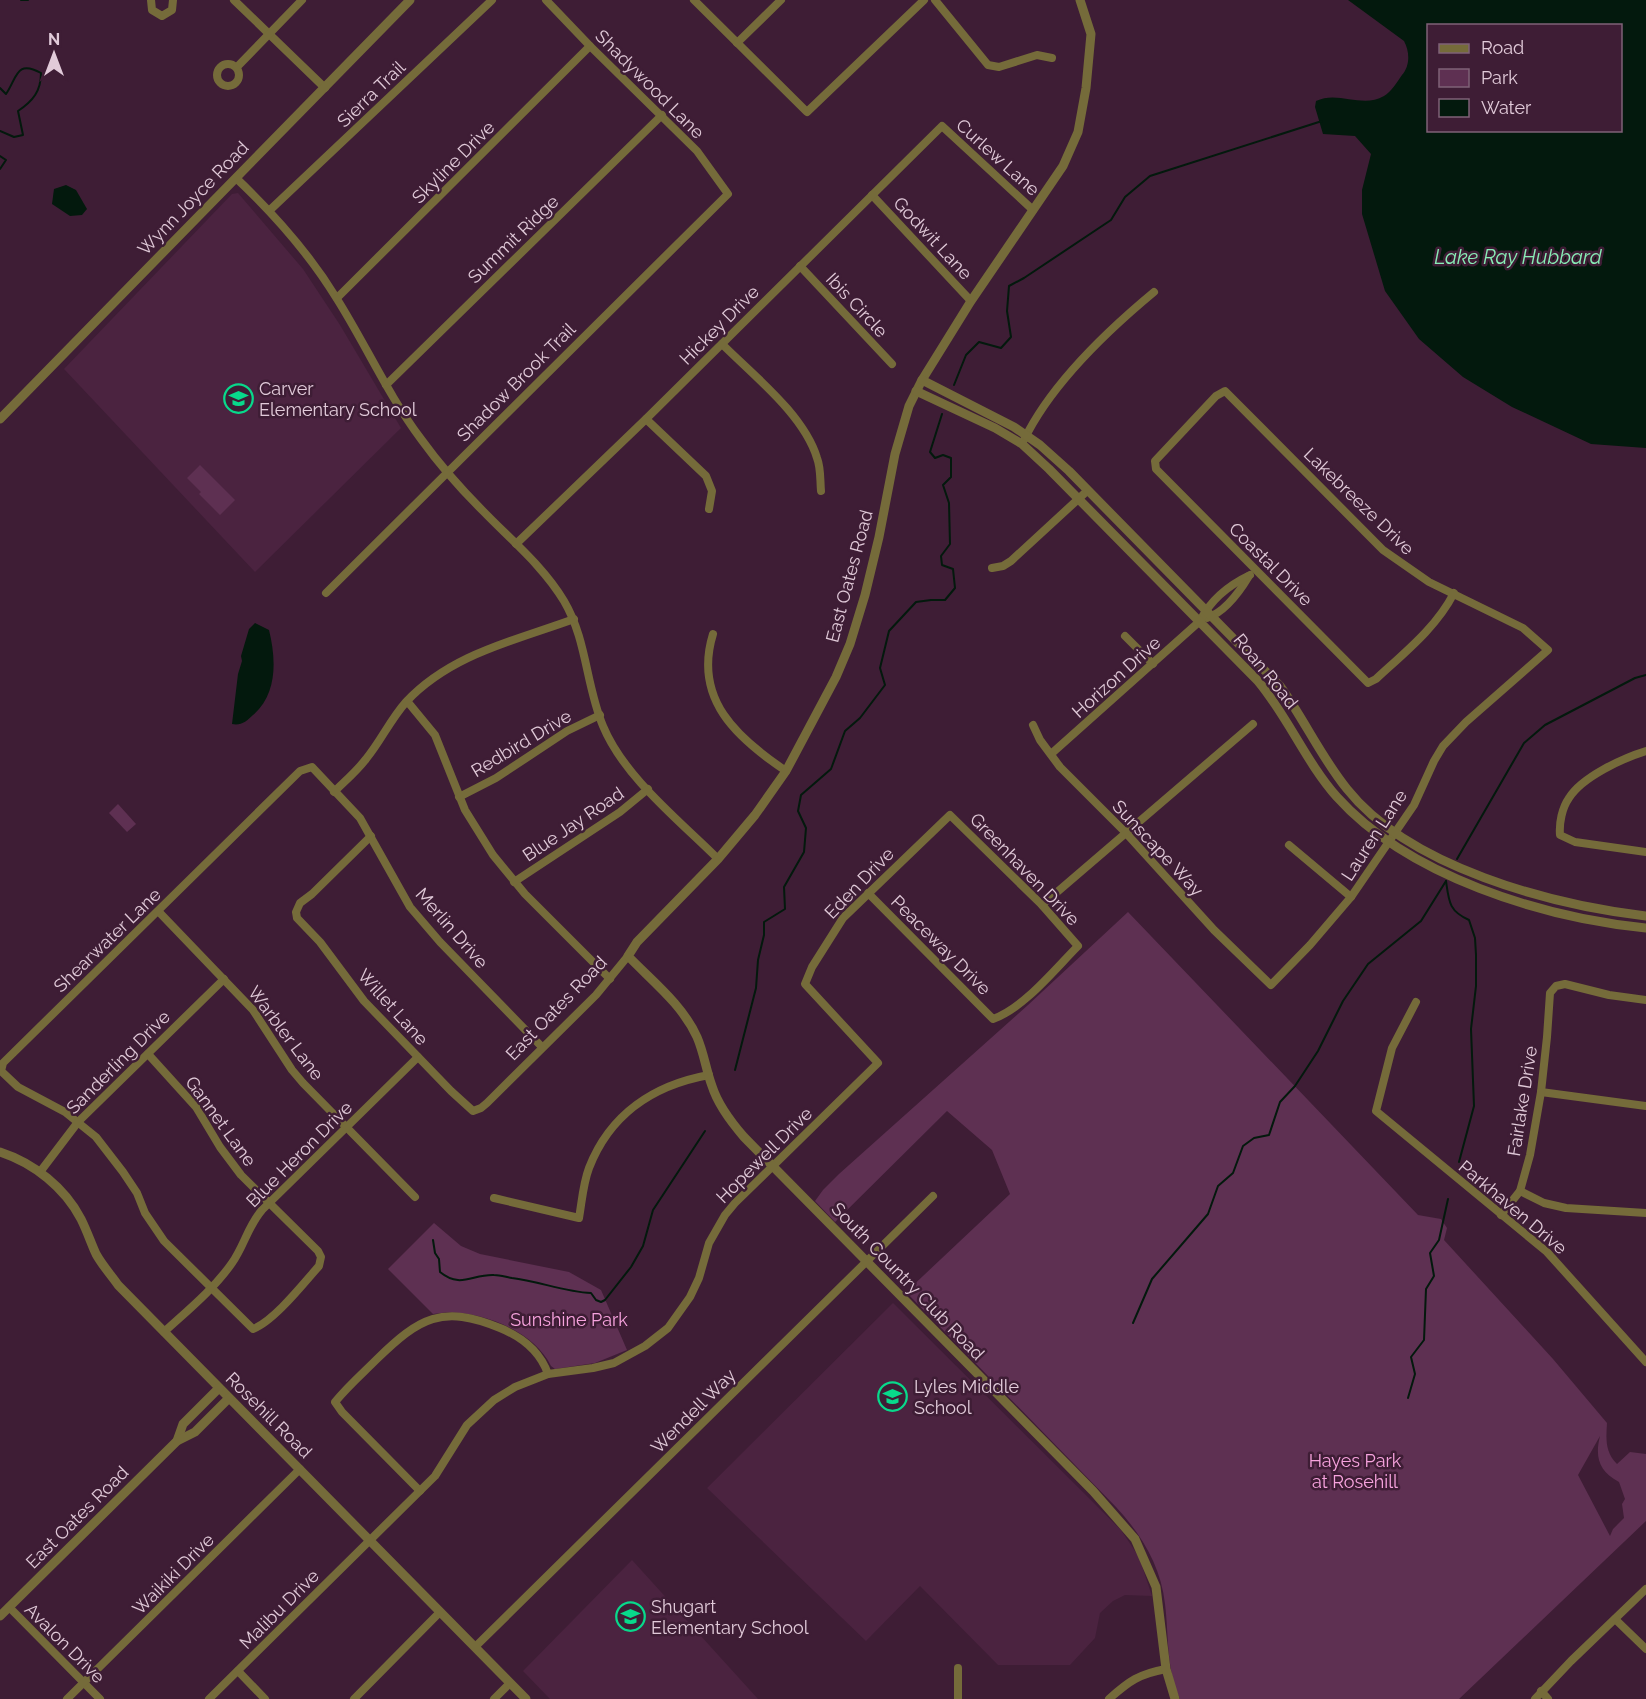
<svg xmlns="http://www.w3.org/2000/svg" width="1646" height="1699" font-family="Raleway,sans-serif">
  <style>
    .built { fill: #4b2340 }
    .green { fill: #5e3052; fill-rule: evenodd }
    .water { fill: #03190d; fill-rule: evenodd }
    .lines { fill: none; stroke-linecap: round; stroke-linejoin: round }
    .stream { stroke: #03190d; stroke-width: 2 }
    .minor { stroke: #756b3a; stroke-width: 8 }
    .tertiary { stroke: #756b3a; stroke-width: 9 }
    .labels { text-anchor: middle; dominant-baseline: central; stroke-width: 5; stroke-linejoin: round; paint-order: stroke }
    .street-label { font-size: 18px; fill: #e1cad9; stroke: #3e1d35 }
    .poi-label { font-size: 18px; fill: #e1cad9; stroke: #3e1d35; text-anchor: start }
    .park-label { font-size: 18px; fill: #f7a3de; stroke: #3e1d35 }
    .water-label { font-size: 20px; font-style: italic; fill: #89eeb7; stroke: #3e1d35 }
  </style>
  <rect width="100%" height="100%" fill="#3e1d35"/>
  <g class="built">
    <polygon points="238,193 303,269 340,325 401,428 255,572 64,369 232,194"/>
    <polygon points="893,1303 1121,1530 1139,1557 1152,1596 1125,1595 1113,1601 1100,1613 1095,1638 1070,1665 998,1665 920,1586 866,1641 707,1488"/>
    <polygon points="632,1560 758,1699 550,1699 523,1671"/>
  </g>
  <g class="green">
    <polygon points="200,465 235,500 220,515 199,494 201,492 187,478"/>
    <polygon points="118,804 136,824 127,832 109,813"/>
    <path d="M1128,912l290,303 23,4 6,9 -3,12 109,119 54,64c-1,16 -2,29 10,41l13,-12 16,2v67l-187,178h-279c-14,-30 -11,-63 -15,-95 -4,-38 -24,-70 -49,-97l-210,-215 104,-98 -18,-44 -45,-39 -112,111 -20,-21 8,-11 16,-16 189,-169zM1600,1436c-5,20 -2,35 19,46l6,17 -3,5 2,14 -11,11 -3,7 -32,-61z"/>
    <path d="M434,1223l27,23 19,8 89,18 32,18 26,60 -32,13 -40,6 -4,-3c-17,-37 -79,-60 -118,-52l-45,-45z"/>
  </g>
  <g class="water">
    <path d="M1348,0h298v448l-55,-4 -79,-37 -49,-30 -44,-38 -34,-48 -23,-77v-24l9,-36 -16,-18 -32,-2 -8,-27 1,-6c22,-11 46,8 68,-5 7,-4 13,-14 18,-21 8,-9 8,-23 2,-34zM1428,26h192v104h-192z"/>
    <polygon points="66,185 76,190 87,209 82,215 70,216 52,204 54,189"/>
    <path d="M255,623l14,7c7,28 9,64 -16,85 -6,6 -12,11 -21,9l6,-50 4,-13 -1,-5 8,-27z"/>
  </g>
  <g class="lines">
    <g class="stream">
      <polyline points="21,0 28,0"/>
      <path d="M0,88l6,6c11,-16 10,-35 35,-21 0,18 -8,28 -23,38l5,24 -9,2 -14,-6"/>
      <polyline points="0,156 6,160 0,169"/>
      <polyline points="954,385 966,355 979,342 1001,348 1011,337 1007,311 1009,286 1024,278 1111,220 1125,197 1150,176 1322,121"/>
      <polyline points="1457,859 1524,743 1545,725 1635,678 1646,675"/>
      <path d="M1446,881c3,21 3,30 23,39l6,18 1,17v31l-5,43 3,77 -15,56"/>
      <polyline points="735,1070 756,988 758,960 764,935 764,922 785,909 784,887 804,852 806,828 798,811 801,795 831,769 845,731 860,718 885,685 880,668 889,631 916,602 931,600 945,600 955,588 953,569 942,565 941,556 950,544 949,503 943,485 951,477 951,458 943,455 935,458 930,452 942,414"/>
      <path d="M433,1240l2,13 4,6 1,13c21,17 32,2 54,3 6,0 12,2 18,3 26,3 53,14 79,15l5,7 5,2 4,-2 26,-33 12,-21 10,-36 52,-79"/>
      <polyline points="1133,1323 1152,1279 1208,1214 1218,1186 1233,1173 1243,1146 1254,1138 1269,1135 1280,1102 1295,1086 1318,1051 1343,1001 1368,964 1421,921 1446,881"/>
      <polyline points="1408,1398 1415,1374 1411,1357 1424,1340 1426,1289 1434,1276 1430,1253 1439,1240 1448,1199"/>
    </g>
    <g class="minor">
      <polyline points="151,0 152,10 162,16 172,10 173,0"/>
      <polyline points="234,0 325,88"/>
      <polyline points="694,0 807,112 924,0"/>
      <polyline points="935,0 988,65 999,67 1037,55 1052,58"/>
      <polyline points="737,43 781,0"/>
      <circle cx="228" cy="75" r="11"/>
      <polyline points="237,67 302,0"/>
      <path d="M236,178c38,36 73,75 101,121 29,46 51,96 84,140 18,25 40,50 62,72 28,29 60,55 81,90 23,39 22,85 39,125 21,51 77,95 115,133"/>
      <polyline points="872,195 971,301"/>
      <polyline points="270,210 492,0"/>
      <polyline points="800,266 892,364"/>
      <polyline points="337,298 590,46"/>
      <path d="M722,344c32,32 82,71 95,114 4,10 3,22 4,33"/>
      <polyline points="386,385 662,115"/>
      <polyline points="646,419 706,476 712,491 709,509"/>
      <path d="M1024,440c27,-56 83,-109 130,-148"/>
      <polyline points="516,544 646,419 942,126 1033,210"/>
      <polyline points="992,568 1003,566 1011,561 1087,491"/>
      <polyline points="326,593 728,194 697,151 590,46 546,0"/>
      <path d="M1207,618c18,-6 33,-27 42,-42"/>
      <path d="M713,634c-20,65 24,104 73,137"/>
      <polyline points="1125,636 1153,664"/>
      <polyline points="407,701 435,735 465,810 493,855 525,894 610,979"/>
      <path d="M1033,725l7,15 20,27 66,66 88,97 57,55 39,-40 41,-48 63,-92 20,-44 9,-15 23,-24 82,-72 -25,-22 -94,-46 -46,-32 -158,-159 -9,5 -61,65 1,8 212,214 8,-4c28,-26 60,-51 78,-86"/>
      <path d="M1646,751c-23,7 -64,26 -77,47 -7,10 -10,25 -9,37l15,7 71,10"/>
      <path d="M1051,754l149,-133c11,-22 29,-36 50,-46"/>
      <path d="M334,792c11,-11 23,-21 32,-33 15,-18 24,-39 40,-57 45,-48 108,-61 168,-83"/>
      <polyline points="459,797 496,778 567,731 600,715"/>
      <polyline points="371,836 312,894 300,903 296,912 297,918 320,942 364,1001 451,1091 473,1111 481,1108 487,1103 596,995 628,956"/>
      <polyline points="1289,845 1351,897"/>
      <polyline points="514,882 620,812 648,789"/>
      <polyline points="1042,905 1253,724"/>
      <polyline points="159,912 253,1010 292,1070 303,1083 415,1197"/>
      <polyline points="1416,1002 1392,1048 1376,1111 1547,1252 1646,1362"/>
      <path d="M148,1054l48,53 24,40 21,28 77,76 3,6 -2,9c-16,18 -45,55 -66,63l-89,-88 -19,-28 -8,-20 -14,-21 -27,-35 -31,-25 -47,-25 -17,-16 2,-8 297,-292 12,-4 48,51 50,89 30,35 102,105"/>
      <polyline points="1541,1092 1646,1106"/>
      <polyline points="40,1172 78,1122 224,979"/>
      <polyline points="1520,1191 1544,1203 1566,1208 1646,1213"/>
      <path d="M494,1198l85,20c3,-17 4,-34 10,-50 21,-54 65,-83 120,-93"/>
      <polyline points="1501,1215 1520,1191 1530,1155 1541,1092 1547,1037 1550,993 1556,986 1565,984 1609,995 1646,1000"/>
      <path d="M164,1332c23,-21 50,-43 68,-69 12,-17 16,-37 30,-53l156,-153"/>
      <path d="M420,1491l-78,-79 -7,-10c13,-16 28,-29 42,-43 42,-41 65,-55 123,-31 22,9 40,23 48,46"/>
      <polyline points="9,1607 100,1699"/>
      <polyline points="1615,1619 1646,1649"/>
      <polyline points="475,1647 933,1196"/>
      <polyline points="958,1668 958,1699"/>
      <polyline points="238,1671 265,1699"/>
      <polyline points="1541,1691 1548,1699"/>
      <polyline points="67,1699 300,1469"/>
      <path d="M209,1699l226,-223 32,-51 27,-25 21,-13 33,-13 45,-6 21,-5 31,-17 23,-18 22,-31 9,-19 10,-35 16,-28 10,-12 143,-140 -73,-79 7,-17 31,-49 107,-103 92,90 36,41c-23,23 -54,62 -85,73l-125,-126"/>
      <polyline points="354,1699 440,1612"/>
      <polyline points="494,1699 510,1683"/>
      <path d="M1109,1699c20,-18 30,-25 57,-30"/>
      <polyline points="1535,1699 1571,1661 1646,1589"/>
    </g>
    <g class="tertiary">
      <path d="M1080,0l11,34 -5,54 -8,44 -15,34 -92,135 -49,79 -13,26 -14,48 -16,83 -14,58 -15,49 -14,33 -50,94 -31,44 -37,44 -81,83 -9,14c24,25 54,48 69,81 7,16 9,33 15,49 6,19 19,36 32,51l349,354 42,48 21,48 10,82 9,30"/>
      <path d="M922,380l92,47 26,18 29,26 211,215c24,33 41,71 67,103 62,78 204,116 299,127"/>
      <path d="M916,391l79,37 27,16 27,25 209,212c30,36 48,81 79,116 71,79 206,121 309,131"/>
      <polyline points="0,419 410,0"/>
      <path d="M0,1152c34,11 65,36 81,67 6,12 10,24 15,35 6,11 15,21 22,31l408,414"/>
      <polyline points="177,1441 183,1424 219,1388"/>
      <polyline points="0,1616 177,1441 195,1432 229,1398"/>
    </g>
  </g>
  <defs>
    <symbol id="school-ring" viewBox="-11 -11 22 22"><circle r="9.5" fill="#3e1d35" stroke="#08d98b" stroke-width="1.5"/><path d="M0-5L7-2L0 1L-7-2ZM-4 1L0 2.5L4 1V4Q0 6-4 4Z" fill="#08d98b"/></symbol>
  </defs>
  <g fill-rule="evenodd">
    <use href="#school-ring" x="222" y="382" width="33" height="33"/>
    <use href="#school-ring" x="876" y="1380" width="33" height="33"/>
    <use href="#school-ring" x="614" y="1600" width="33" height="33"/>
  </g>
  <g class="labels">
    <g class="street-label">
      <text transform="translate(650 84) rotate(45)">Shadywood Lane</text>
      <text transform="translate(371 94) rotate(-44)">Sierra Trail</text>
      <text transform="translate(998 157) rotate(42)">Curlew Lane</text>
      <text transform="translate(453 162) rotate(-45)">Skyline Drive</text>
      <text transform="translate(193 198) rotate(-46)">Wynn Joyce Road</text>
      <text transform="translate(933 238) rotate(47)">Godwit Lane</text>
      <text transform="translate(513 239) rotate(-44)">Summit Ridge</text>
      <text transform="translate(857 305) rotate(47)">Ibis Circle</text>
      <text transform="translate(719 325) rotate(-45)">Hickey Drive</text>
      <text transform="translate(516 382) rotate(-45)">Shadow Brook Trail</text>
      <text transform="translate(1359 501) rotate(44)">Lakebreeze Drive</text>
      <text transform="translate(1271 564) rotate(45)">Coastal Drive</text>
      <text transform="translate(849 576) rotate(-75)">East Oates Road</text>
      <text transform="translate(1266 671) rotate(51)">Roan Road</text>
      <text transform="translate(1116 677) rotate(-42)">Horizon Drive</text>
      <text transform="translate(521 743) rotate(-31)">Redbird Drive</text>
      <text transform="translate(573 824) rotate(-34)">Blue Jay Road</text>
      <text transform="translate(1374 835) rotate(-57)">Lauren Lane</text>
      <text transform="translate(1158 848) rotate(47)">Sunscape Way</text>
      <text transform="translate(1025 869) rotate(46)">Greenhaven Drive</text>
      <text transform="translate(859 883) rotate(-46)">Eden Drive</text>
      <text transform="translate(452 928) rotate(49)">Merlin Drive</text>
      <text transform="translate(107 940) rotate(-44)">Shearwater Lane</text>
      <text transform="translate(941 945) rotate(45)">Peaceway Drive</text>
      <text transform="translate(393 1007) rotate(48)">Willet Lane</text>
      <text transform="translate(556 1008) rotate(-46)">East Oates Road</text>
      <text transform="translate(286 1033) rotate(53)">Warbler Lane</text>
      <text transform="translate(118 1062) rotate(-45)">Sanderling Drive</text>
      <text transform="translate(1522 1101) rotate(-81)">Fairlake Drive</text>
      <text transform="translate(221 1121) rotate(54)">Gannet Lane</text>
      <text transform="translate(299 1154) rotate(-45)">Blue Heron Drive</text>
      <text transform="translate(764 1155) rotate(-45)">Hopewell Drive</text>
      <text transform="translate(1513 1207) rotate(40)">Parkhaven Drive</text>
      <text transform="translate(908 1281) rotate(46)">South Country Club Road</text>
      <text transform="translate(693 1411) rotate(-45)">Wendell Way</text>
      <text transform="translate(269 1415) rotate(45)">Rosehill Road</text>
      <text transform="translate(77 1517) rotate(-45)">East Oates Road</text>
      <text transform="translate(173 1574) rotate(-45)">Waikiki Drive</text>
      <text transform="translate(279 1609) rotate(-45)">Malibu Drive</text>
      <text transform="translate(65 1643) rotate(45)">Avalon Drive</text>
    </g>
    <g class="poi-label">
      <text x="259" y="388">Carver<tspan x="259" dy="21">Elementary School</tspan></text>
      <text x="914" y="1386">Lyles Middle<tspan x="914" dy="21">School</tspan></text>
      <text x="651" y="1606">Shugart<tspan x="651" dy="21">Elementary School</tspan></text>
    </g>
    <g class="park-label">
      <text x="569" y="1319">Sunshine Park</text>
      <text x="1355" y="1460">Hayes Park<tspan x="1355" dy="21">at Rosehill</tspan></text>
    </g>
    <g class="water-label">
      <text x="1518" y="257">Lake Ray Hubbard</text>
    </g>
  </g>
  <rect x="1427" y="24" width="195" height="108" fill="#3e1d35" stroke="#7f6277" stroke-width="1.5"/>
  <rect x="1439" y="44" width="30" height="9" fill="#756b3a" stroke="#7f6277" stroke-width="1.5"/>
  <text x="1481" y="54" font-size="18" fill="#e1cad9">Road</text>
  <rect x="1439" y="69" width="30" height="18" fill="#5e3052" stroke="#7f6277" stroke-width="1.5"/>
  <text x="1481" y="84" font-size="18" fill="#e1cad9">Park</text>
  <rect x="1439" y="99" width="30" height="18" fill="#03190d" stroke="#7f6277" stroke-width="1.5"/>
  <text x="1481" y="114" font-size="18" fill="#e1cad9">Water</text>
  <g transform="translate(54 54)" stroke="#3e1d35" stroke-width="4.5" paint-order="stroke">
  <path d="M0-4.5L10 22L0 15L-10 22Z" fill="#e1cad9"/>
  <text y="-9" font-size="16" font-weight="bold" text-anchor="middle" fill="#e1cad9">N</text>
  </g>
</svg>
